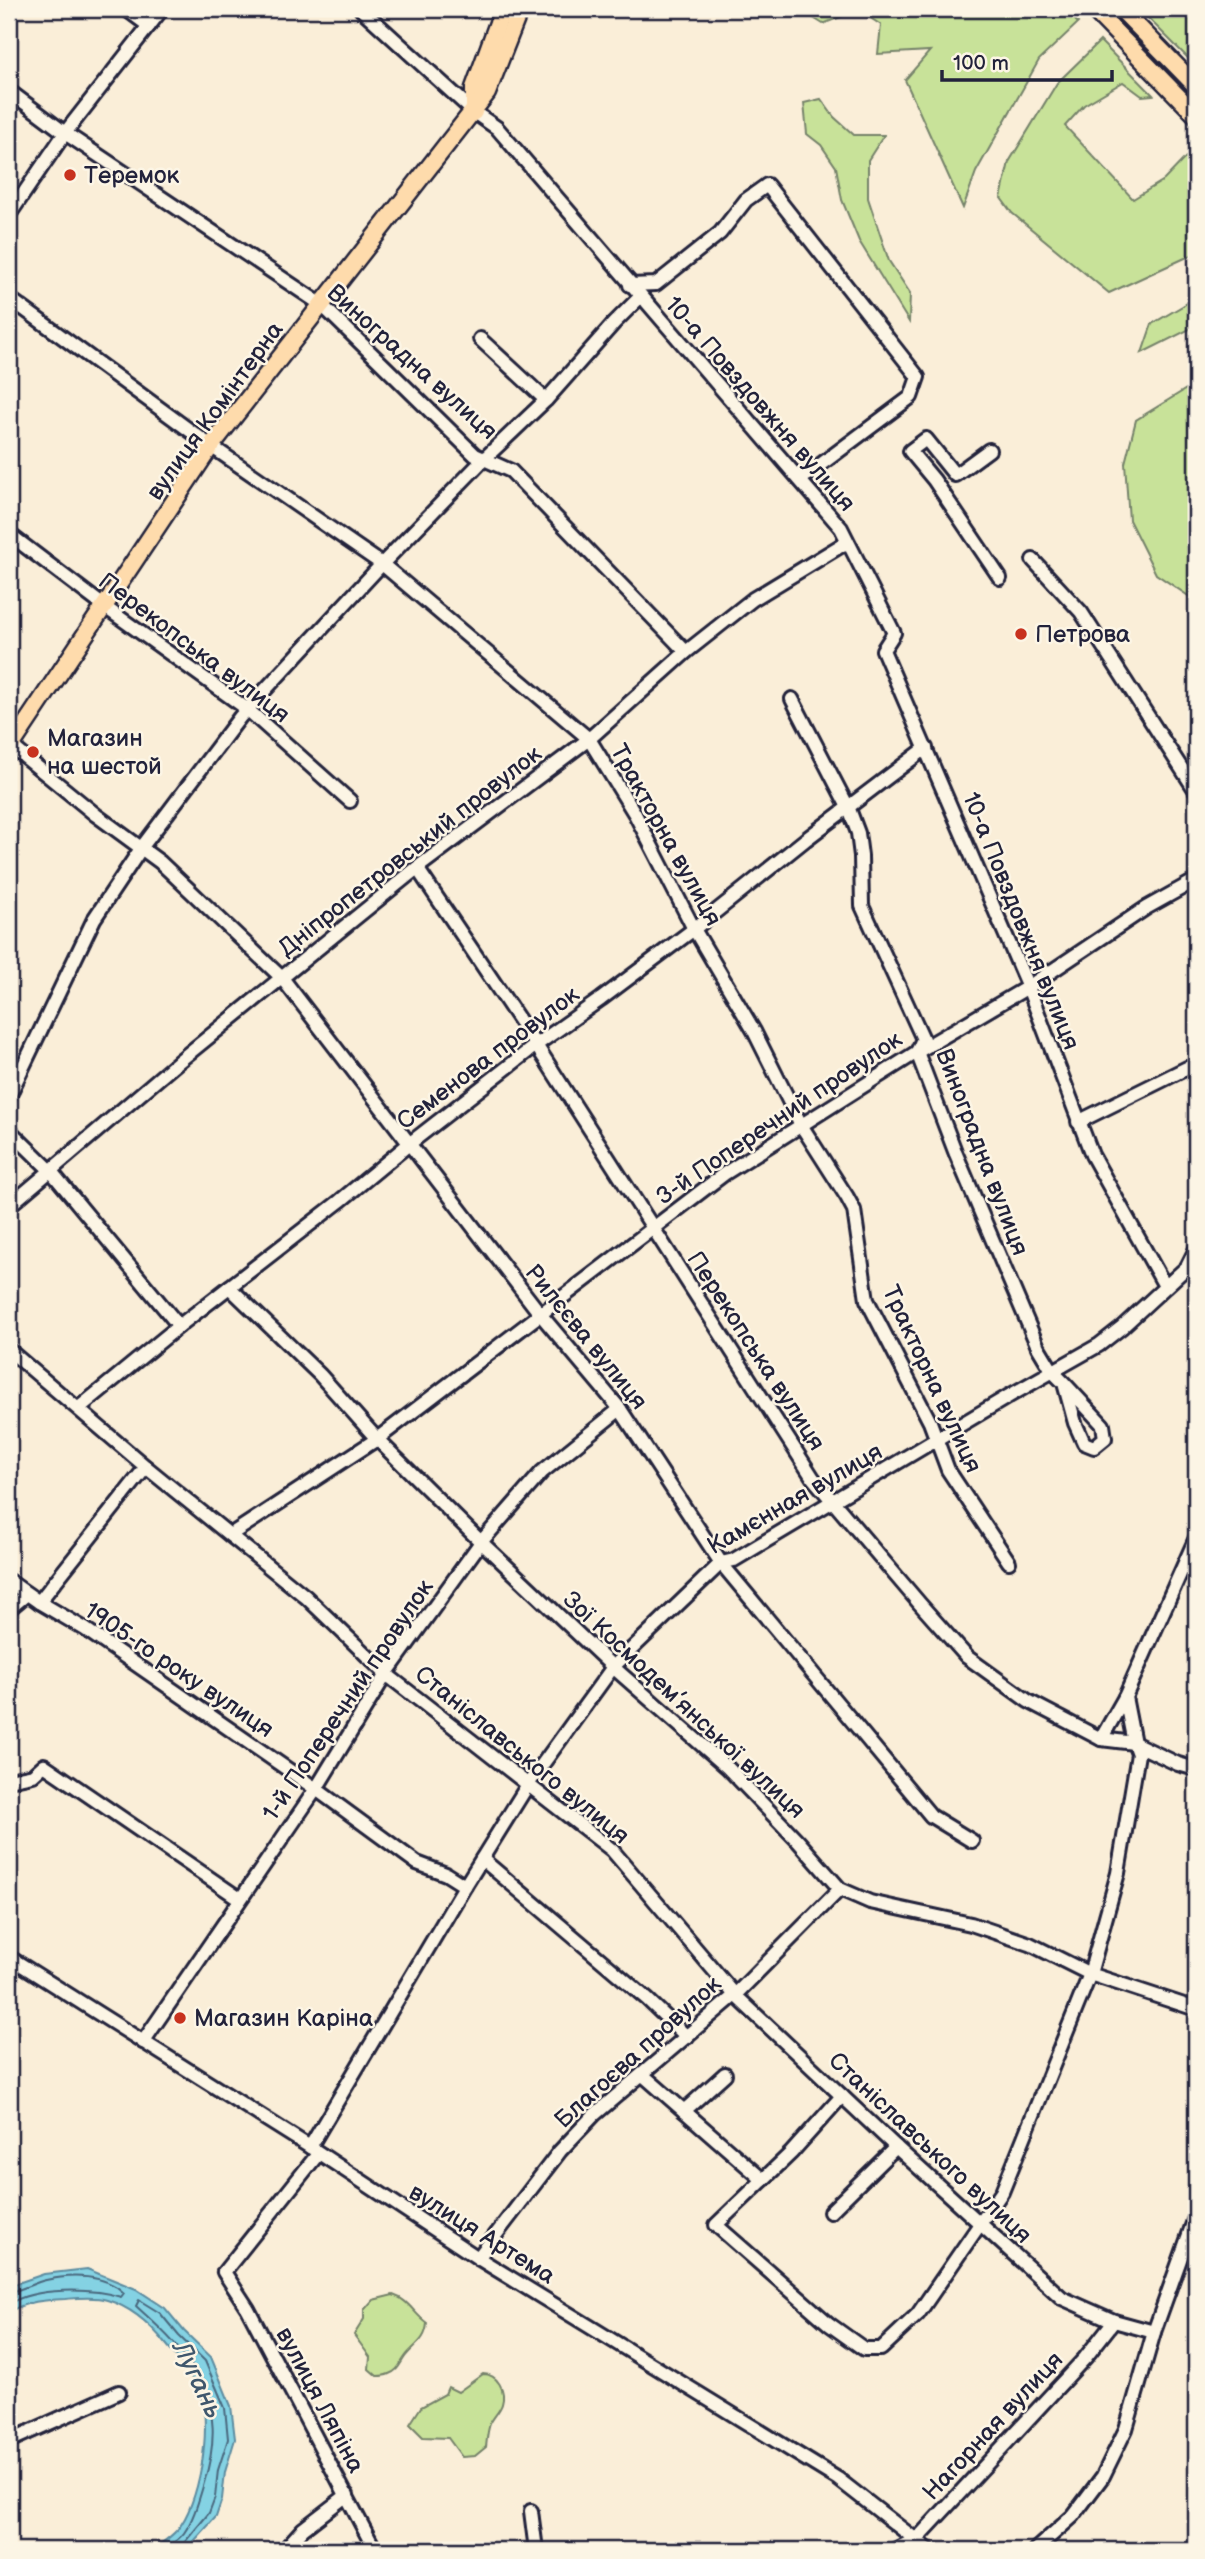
<svg xmlns="http://www.w3.org/2000/svg" width="1205" height="2559" font-family="'Balsamiq Sans',sans-serif">
  <style>
    .green { fill: #c8e299; stroke: #75826a; stroke-width: 2 }
    .water { fill: #84d2e3; stroke: #5d8ca0; stroke-width: 2 }
    .lines { fill: none; stroke-linecap: round; stroke-linejoin: round }
    .shore { stroke: #49687e; stroke-width: 2 }
    .minor-casing { stroke: #22223b; stroke-width: 18 }
    .major-casing { stroke: #22223b; stroke-width: 21 }
    .minor { stroke: #fcf5e5; stroke-width: 12 }
    .major { stroke: #fedbac; stroke-width: 16 }
    .poi-dot { fill: #c8321e; stroke: #fcf5e5; stroke-width: 2.5 }
    .labels { text-anchor: middle; dominant-baseline: central; stroke-width: 5; stroke-linejoin: round; paint-order: stroke }
    .poi-label { font-size: 24px; fill: #22223b; stroke: #fcf5e5; text-anchor: start }
    .street-label { font-size: 24px; fill: #22223b; stroke: #fcf5e5 }
    .water-label { font-size: 26px; font-style: italic; fill: #3f576d; stroke: #fcf5e5 }
  </style>
  <rect width="100%" height="100%" fill="#faeed8"/>
  <filter id="ink" filterUnits="userSpaceOnUse"><feTurbulence type="fractalNoise" baseFrequency=".0143" numOctaves="2"/><feDisplacementMap in="SourceGraphic" scale="14" xChannelSelector="R" yChannelSelector="G"/><feConvolveMatrix kernelMatrix="1 2 1 2 8 2 1 2 1" color-interpolation-filters="sRGB"/></filter>
  <g filter="url(#ink)">
    <g class="green">
      <polygon points="799,9 1065,9 1078,23 1039,60 976,172 963,208 905,80 930,51 878,54 881,25 858,10 823,24"/>
      <polygon points="1139,9 1196,9 1196,66"/>
      <polygon points="1100,41 1153,95 1142,96 1123,82 1084,105 1065,126 1133,199 1164,180 1186,157 1196,156 1196,253 1109,293 1012,213 1001,198 1009,162 1057,83"/>
      <polygon points="821,99 834,117 854,135 884,135 868,160 868,198 889,261 910,293 909,322 859,241 842,200 836,167 821,145 807,134 804,103"/>
      <polygon points="1196,298 1196,326 1142,353 1152,324"/>
      <polygon points="1196,383 1196,601 1156,574 1129,520 1125,463 1136,420"/>
      <path d="M393,2295c16,5 21,19 34,28 -1,18 -13,22 -22,34 -5,7 -7,14 -16,17 -2,1 -9,2 -12,2l-8,-7 1,-12 -16,-22 10,-16v-9l9,-10z"/>
      <path d="M483,2374c15,0 23,17 19,30 -2,7 -9,13 -12,20 -3,8 -3,16 -4,23l-11,9 -13,1 -14,-19 -25,-1 -13,-13 11,-17 24,-13 3,-7 10,5z"/>
    </g>
    <path class="water" d="M87,2269l49,20 29,19 19,23 27,26 20,49 4,33 -10,33 -3,27 -6,18 -30,33h-34c8,-6 18,-12 25,-20 22,-24 35,-102 24,-133 -6,-19 -22,-37 -35,-53 -15,-19 -35,-37 -59,-44 -13,-4 -29,-2 -42,-1 -21,1 -38,2 -56,13v-26l35,-12z"/>
    <g class="lines">
      <g class="shore">
        <path d="M9,2292c13,-2 24,-9 37,-12 25,-6 59,-6 78,13l-3,4c-30,-9 -86,-10 -112,7"/>
        <path d="M163,2550c6,-5 16,-10 21,-17 10,-14 15,-34 20,-50 26,-83 -9,-124 -68,-177l3,-6 21,13 19,23 26,25 20,47 3,31 -10,31 -3,27 -6,16 -25,30 -1,7"/>
      </g>
      <defs>
        <g id="minor">
          <polyline points="126,9 149,26"/>
          <polyline points="361,9 474,112 497,128 841,528 894,633 883,650 1028,987 1092,1155 1165,1286"/>
          <polyline points="9,91 65,133 322,305 475,455 511,471 686,652"/>
          <polyline points="9,215 65,133 162,9"/>
          <polyline points="630,285 656,284 720,233 746,200 767,185 918,377 911,397 800,480"/>
          <polyline points="9,298 211,446 382,564 589,739 635,814 694,929 754,1031 801,1125 847,1197 854,1210 867,1300 930,1422 948,1470 1009,1562"/>
          <polyline points="480,339 546,400"/>
          <polyline points="989,450 955,475 926,439 910,451 934,480 1000,578"/>
          <polyline points="9,534 105,607 247,709 350,801"/>
          <polyline points="1033,560 1081,612 1196,791"/>
          <polyline points="792,699 849,809 858,833 861,856 862,906 923,1039 917,1052"/>
          <polyline points="9,744 96,815 160,862 282,978 541,1315 620,1409 721,1563 931,1816 972,1841"/>
          <polyline points="417,868 536,1045 813,1478 920,1604 967,1657 1028,1701 1101,1739 1134,1743 1178,1764 1196,1769"/>
          <polyline points="917,1052 956,1154 1038,1347 1053,1372 1064,1383 1075,1423 1084,1443 1094,1447 1105,1438 1103,1425 1064,1383"/>
          <polyline points="9,1096 94,919 142,847 240,717 382,564 485,458 546,400 614,323 640,297"/>
          <polyline points="1078,1122 1187,1068 1196,1067"/>
          <polyline points="9,1130 50,1170 179,1326"/>
          <polyline points="9,1206 178,1062 417,868 589,739 686,652 753,599 847,542"/>
          <polyline points="229,1287 320,1375 377,1439 481,1542 613,1667 728,1768 798,1841 840,1889 870,1902 971,1924 1030,1944 1090,1974 1196,2009"/>
          <polyline points="9,1350 146,1467 306,1597 386,1674 612,1850 735,1995 896,2147 1062,2298 1114,2321 1154,2332"/>
          <polyline points="79,1408 179,1326 340,1201 409,1144 536,1045 601,999 694,929 805,840 926,748"/>
          <polyline points="230,1535 377,1439 724,1174 917,1052 1028,987 1146,908 1196,880"/>
          <polyline points="9,1581 39,1602 85,1629 316,1789 417,1863 446,1874 465,1886"/>
          <polyline points="39,1602 146,1467"/>
          <polyline points="9,1609 27,1594"/>
          <polyline points="1101,1739 1125,1697"/>
          <polyline points="9,1780 33,1775 44,1765 240,1899"/>
          <polyline points="482,1859 647,1999 687,2037"/>
          <polyline points="9,1957 310,2147 478,2258 838,2479 929,2550"/>
          <polyline points="143,2042 316,1789 386,1674 481,1542 542,1472 620,1409"/>
          <polyline points="643,2075 763,2180"/>
          <polyline points="842,2096 791,2153 716,2225 829,2324 864,2349 881,2349 918,2314 1002,2192 1090,1974 1118,1873 1138,1754 1134,1743 1125,1697 1196,1538"/>
          <polyline points="684,2111 725,2074"/>
          <polyline points="310,2147 465,1886 529,1783 613,1667 721,1563 734,1560 1009,1396 1099,1345 1122,1327 1187,1267 1196,1249"/>
          <polyline points="318,2154 224,2272 248,2309 375,2550"/>
          <polyline points="830,2212 896,2147"/>
          <polyline points="478,2258 560,2151 594,2115 735,1995 840,1889"/>
          <polyline points="9,2441 119,2392"/>
          <polyline points="531,2511 536,2550"/>
          <polyline points="284,2550 303,2529 347,2495"/>
          <polyline points="894,2550 917,2539 1085,2358 1114,2321"/>
          <polyline points="1035,2550 1073,2516 1103,2476 1126,2429 1154,2332 1196,2215"/>
        </g>
        <g id="major">
          <polyline points="1093,9 1196,115"/>
          <polyline points="1121,9 1196,86"/>
          <polyline points="474,112 474,88 503,9"/>
          <polyline points="9,749 211,446 487,93 520,9"/>
        </g>
      </defs>
      <use href="#minor" class="minor-casing"/>
      <use href="#major" class="major-casing"/>
      <use href="#minor" class="minor"/>
      <use href="#major" class="major"/>
    </g>
  </g>
  <g class="poi-dot">
    <circle cx="70" cy="175" r="7"/>
    <circle cx="1021" cy="634" r="7"/>
    <circle cx="33" cy="752" r="7"/>
    <circle cx="180" cy="2018" r="7"/>
  </g>
  <g class="labels">
    <g class="poi-label">
      <text x="84" y="175">Теремок</text>
      <text x="1035" y="634">Петрова</text>
      <text x="47" y="738">Магазин<tspan x="47" dy="28">на шестой</tspan></text>
      <text x="194" y="2018">Магазин Каріна</text>
    </g>
    <g class="street-label">
      <text transform="translate(412 362) rotate(42)">Виноградна вулиця</text>
      <text transform="translate(760 404) rotate(49)">10-а Повздовжня вулиця</text>
      <text transform="translate(215 411) rotate(-54)">вулиця Комінтерна</text>
      <text transform="translate(194 648) rotate(37)">Перекопська вулиця</text>
      <text transform="translate(666 835) rotate(61)">Тракторна вулиця</text>
      <text transform="translate(410 851) rotate(-38)">Дніпропетровський провулок</text>
      <text transform="translate(1021 921) rotate(68)">10-а Повздовжня вулиця</text>
      <text transform="translate(488 1058) rotate(-37)">Семенова провулок</text>
      <text transform="translate(779 1118) rotate(-34)">3-й Поперечний провулок</text>
      <text transform="translate(982 1152) rotate(69)">Виноградна вулиця</text>
      <text transform="translate(586 1337) rotate(51)">Рилєєва вулиця</text>
      <text transform="translate(756 1351) rotate(57)">Перекопська вулиця</text>
      <text transform="translate(932 1379) rotate(65)">Тракторна вулиця</text>
      <text transform="translate(795 1499) rotate(-30)">Камєнная вулиця</text>
      <text transform="translate(179 1670) rotate(34)">1905-го року вулиця</text>
      <text transform="translate(348 1700) rotate(-56)">1-й Поперечний провулок</text>
      <text transform="translate(684 1705) rotate(43)">Зої Космодем’янської вулиця</text>
      <text transform="translate(522 1755) rotate(39)">Станіславського вулиця</text>
      <text transform="translate(638 2052) rotate(-42)">Благоєва провулок</text>
      <text transform="translate(930 2148) rotate(43)">Станіславського вулиця</text>
      <text transform="translate(482 2234) rotate(32)">вулиця Артема</text>
      <text transform="translate(320 2400) rotate(62)">вулиця Ляпіна</text>
      <text transform="translate(993 2426) rotate(-47)">Нагорная вулиця</text>
    </g>
    <g class="water-label">
      <text transform="translate(197 2380) rotate(64)">Лугань</text>
    </g>
  </g>
  <rect width="1205" height="2559" fill="none" stroke="#fcf5e5" stroke-width="35"/>
  <rect x="18" y="18" width="1170" height="2524" fill="none" stroke="#22223b" stroke-width="2.5" filter="url(#ink)"/>
  <path d="M942 70v10h170v-10" fill="none" stroke="#22223b" stroke-width="3.5"/>
  <text x="953" y="70" font-size="21" fill="#22223b" stroke="#fcf5e5" stroke-width="5" paint-order="stroke">100 m</text>
</svg>
